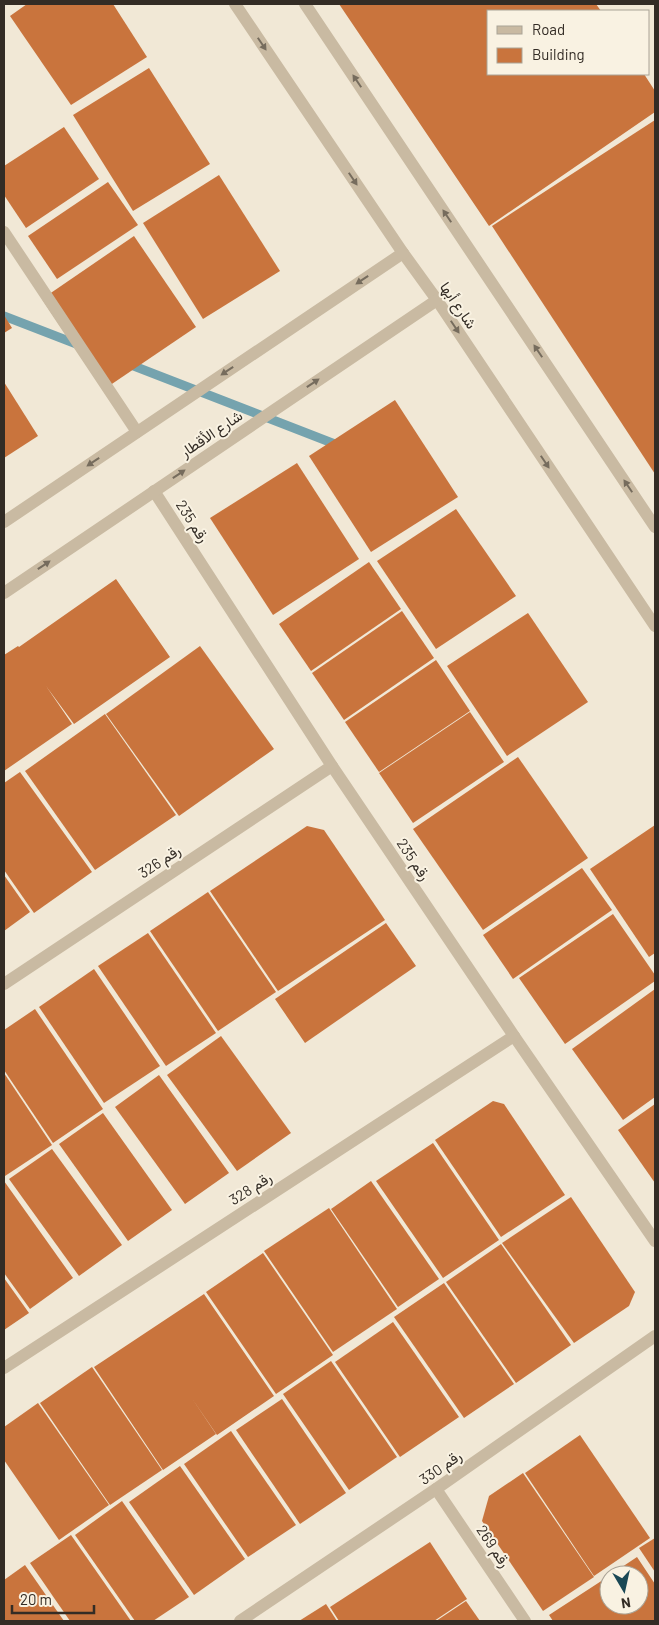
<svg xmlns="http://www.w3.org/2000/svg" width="659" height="1625" font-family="Barlow,Vazirmatn,sans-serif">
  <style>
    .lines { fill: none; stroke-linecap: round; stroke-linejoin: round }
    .stream { stroke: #75a3ae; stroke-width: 9 }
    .building { fill: #c9743d }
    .minor { stroke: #c9baa2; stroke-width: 12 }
    .oneway { fill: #766c5d }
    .labels { text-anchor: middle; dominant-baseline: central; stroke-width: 4; stroke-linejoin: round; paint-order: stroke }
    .street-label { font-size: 15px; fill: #332c25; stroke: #f9f2e2 }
  </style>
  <rect width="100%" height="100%" fill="#f1e8d6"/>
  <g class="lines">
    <g class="stream">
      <polyline points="4,316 79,345"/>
      <polyline points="126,363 340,446"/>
    </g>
  </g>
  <g class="building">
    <polygon points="27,4 113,4 147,57 71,105 10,16"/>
    <polygon points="339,4 596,4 601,11 488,11 488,74 644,74 655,91 655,112 489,226"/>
    <polygon points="149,68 210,164 133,211 73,115"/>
    <polygon points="655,120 655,474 492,226"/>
    <polygon points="64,127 99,179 26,228 4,195 4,166"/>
    <polygon points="219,175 280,271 203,319 143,223"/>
    <polygon points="108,182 138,225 57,279 28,236"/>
    <polygon points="134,236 196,327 103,390 42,299"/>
    <polygon points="4,315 12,328 4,333"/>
    <polygon points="4,382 38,436 4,458"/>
    <polygon points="395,400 458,497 371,552 309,456"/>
    <polygon points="297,463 359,559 273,615 210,518"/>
    <polygon points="456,509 516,596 436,649 377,561"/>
    <polygon points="369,562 401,609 311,671 279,624"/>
    <polygon points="116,579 170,657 74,724 46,686 72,724 4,771 4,655 18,646 19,647"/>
    <polygon points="402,611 434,658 344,720 312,673"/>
    <polygon points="528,613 588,702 507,756 447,666"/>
    <polygon points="200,646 274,749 179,816 106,714"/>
    <polygon points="436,660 470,711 379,772 345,722"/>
    <polygon points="470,712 504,762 413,823 379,773"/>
    <polygon points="105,714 176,815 95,870 25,771"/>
    <polygon points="518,757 588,858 483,930 413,829"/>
    <polygon points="20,772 92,872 34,913 4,870 4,783"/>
    <polygon points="655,825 655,953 649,957 590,869"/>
    <polygon points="307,826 324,830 385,920 278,991 210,891"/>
    <polygon points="582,868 612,910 513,979 483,935"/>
    <polygon points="4,875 30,912 4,931"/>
    <polygon points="208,892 276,992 218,1031 150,931"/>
    <polygon points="613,914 655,975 655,981 565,1044 519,978"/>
    <polygon points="386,923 416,966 305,1043 275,999"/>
    <polygon points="148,933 216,1033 166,1066 98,966"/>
    <polygon points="94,969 160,1066 104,1103 39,1007"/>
    <polygon points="655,989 655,1097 623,1120 572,1049"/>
    <polygon points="35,1009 103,1109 53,1143 4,1070 4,1030"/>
    <polygon points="221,1036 291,1133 237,1171 167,1075"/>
    <polygon points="4,1073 52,1145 5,1176 4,1174"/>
    <polygon points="159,1075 229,1173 185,1204 115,1107"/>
    <polygon points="493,1101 504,1104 565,1195 501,1237 435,1140"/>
    <polygon points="655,1104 655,1183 618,1130"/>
    <polygon points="103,1113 172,1210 128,1241 59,1144"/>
    <polygon points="433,1143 499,1240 443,1278 376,1181"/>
    <polygon points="52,1149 122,1245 79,1276 9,1179"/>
    <polygon points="4,1181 73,1278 30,1309 4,1273"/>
    <polygon points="371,1181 439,1279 398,1307 331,1209"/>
    <polygon points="571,1197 635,1292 629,1306 574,1343 502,1243"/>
    <polygon points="329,1208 397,1309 333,1352 264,1251"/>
    <polygon points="501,1244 571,1345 516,1383 446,1282"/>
    <polygon points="263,1253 333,1355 276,1394 206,1292"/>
    <polygon points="4,1278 29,1313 4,1330"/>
    <polygon points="444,1283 514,1384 464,1418 394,1317"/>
    <polygon points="204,1294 274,1396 217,1435 191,1397 216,1434 163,1470 94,1367"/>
    <polygon points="393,1322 459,1417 400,1457 335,1362"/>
    <polygon points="331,1361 397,1457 349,1490 283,1394"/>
    <polygon points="92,1367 162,1470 110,1505 40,1403"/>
    <polygon points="282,1399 346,1493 300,1524 236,1430"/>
    <polygon points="38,1403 109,1505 59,1540 4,1460 4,1427"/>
    <polygon points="231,1431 296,1525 248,1557 184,1464"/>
    <polygon points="580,1435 650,1538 594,1576 525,1473"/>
    <polygon points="180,1466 245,1559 194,1595 129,1502"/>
    <polygon points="523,1473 594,1577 543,1611 482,1521 489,1496"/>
    <polygon points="122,1501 189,1597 153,1621 135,1621 75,1535"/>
    <polygon points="71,1535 131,1621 70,1621 30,1563"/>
    <polygon points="655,1538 655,1572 639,1548"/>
    <polygon points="430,1542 467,1599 434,1621 339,1621 330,1607"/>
    <polygon points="637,1557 655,1584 655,1621 553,1621 549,1615 609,1576 609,1605 639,1605 639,1575 610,1575"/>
    <polygon points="25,1565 64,1621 5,1621 4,1619 4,1580"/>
    <polygon points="466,1601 480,1621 436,1621"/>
    <polygon points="326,1604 337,1621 299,1621"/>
  </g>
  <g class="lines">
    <g class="minor">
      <polyline points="235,4 403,253 437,300 655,626"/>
      <polyline points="305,4 655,527"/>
      <polyline points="4,232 137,432"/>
      <polyline points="154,491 332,766 514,1036 655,1241"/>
      <polyline points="4,522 403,253"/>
      <polyline points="4,593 437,300"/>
      <polyline points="4,984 332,766"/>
      <polyline points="4,1368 514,1036"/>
      <polyline points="436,1489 525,1621"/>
      <polyline points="240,1621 436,1489 655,1336"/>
    </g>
  </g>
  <defs><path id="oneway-solid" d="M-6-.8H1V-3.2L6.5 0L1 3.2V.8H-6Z" transform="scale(1.25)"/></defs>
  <g class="oneway">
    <use href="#oneway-solid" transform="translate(262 44) rotate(56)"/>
    <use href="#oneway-solid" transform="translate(357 81) rotate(-124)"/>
    <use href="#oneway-solid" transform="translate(353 179) rotate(56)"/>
    <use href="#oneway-solid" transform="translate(447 216) rotate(-124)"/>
    <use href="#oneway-solid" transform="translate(362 280) rotate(146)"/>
    <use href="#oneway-solid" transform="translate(455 327) rotate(56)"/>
    <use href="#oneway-solid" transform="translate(538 351) rotate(-124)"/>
    <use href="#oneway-solid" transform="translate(227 371) rotate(146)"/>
    <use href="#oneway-solid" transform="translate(313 383) rotate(-34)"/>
    <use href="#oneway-solid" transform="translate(93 462) rotate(146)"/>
    <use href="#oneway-solid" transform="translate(545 462) rotate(56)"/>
    <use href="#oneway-solid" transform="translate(179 474) rotate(-34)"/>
    <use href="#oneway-solid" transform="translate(628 486) rotate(-124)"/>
    <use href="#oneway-solid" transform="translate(44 565) rotate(-34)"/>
  </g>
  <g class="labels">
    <g class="street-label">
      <text transform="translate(459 305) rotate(56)">شارع أبها</text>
      <text transform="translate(211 433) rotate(-34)">شارع الأقطار</text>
      <text transform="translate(193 521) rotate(57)">رقم 235</text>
      <text transform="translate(414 859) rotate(56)">رقم 235</text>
      <text transform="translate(159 861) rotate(-34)">رقم 326</text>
      <text transform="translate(250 1188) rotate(-33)">رقم 328</text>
      <text transform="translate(440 1467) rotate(-35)">رقم 330</text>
      <text transform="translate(494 1546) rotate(56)">رقم 269</text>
    </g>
  </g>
  <rect width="659" height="1625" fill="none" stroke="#332c25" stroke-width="10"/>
  <rect x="487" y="10" width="162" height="65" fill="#f9f2e2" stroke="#aaa396"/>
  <rect x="497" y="26" width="25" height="8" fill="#c9baa2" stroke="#aaa396"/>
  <text x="532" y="35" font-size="15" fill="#332c25">Road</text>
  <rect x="497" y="48" width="25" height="15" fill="#c9743d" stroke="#aaa396"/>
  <text x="532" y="60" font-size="15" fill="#332c25">Building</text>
  <g transform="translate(624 1590) rotate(171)"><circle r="24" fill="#f9f2e2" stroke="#aaa396"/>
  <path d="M0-4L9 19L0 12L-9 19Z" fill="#1a4855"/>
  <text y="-8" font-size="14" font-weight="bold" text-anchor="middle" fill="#332c25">N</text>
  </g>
  <path d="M12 1605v8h82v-8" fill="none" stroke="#332c25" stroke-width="2.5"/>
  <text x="20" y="1605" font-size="15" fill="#332c25" stroke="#f9f2e2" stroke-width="4" paint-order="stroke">20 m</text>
</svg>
